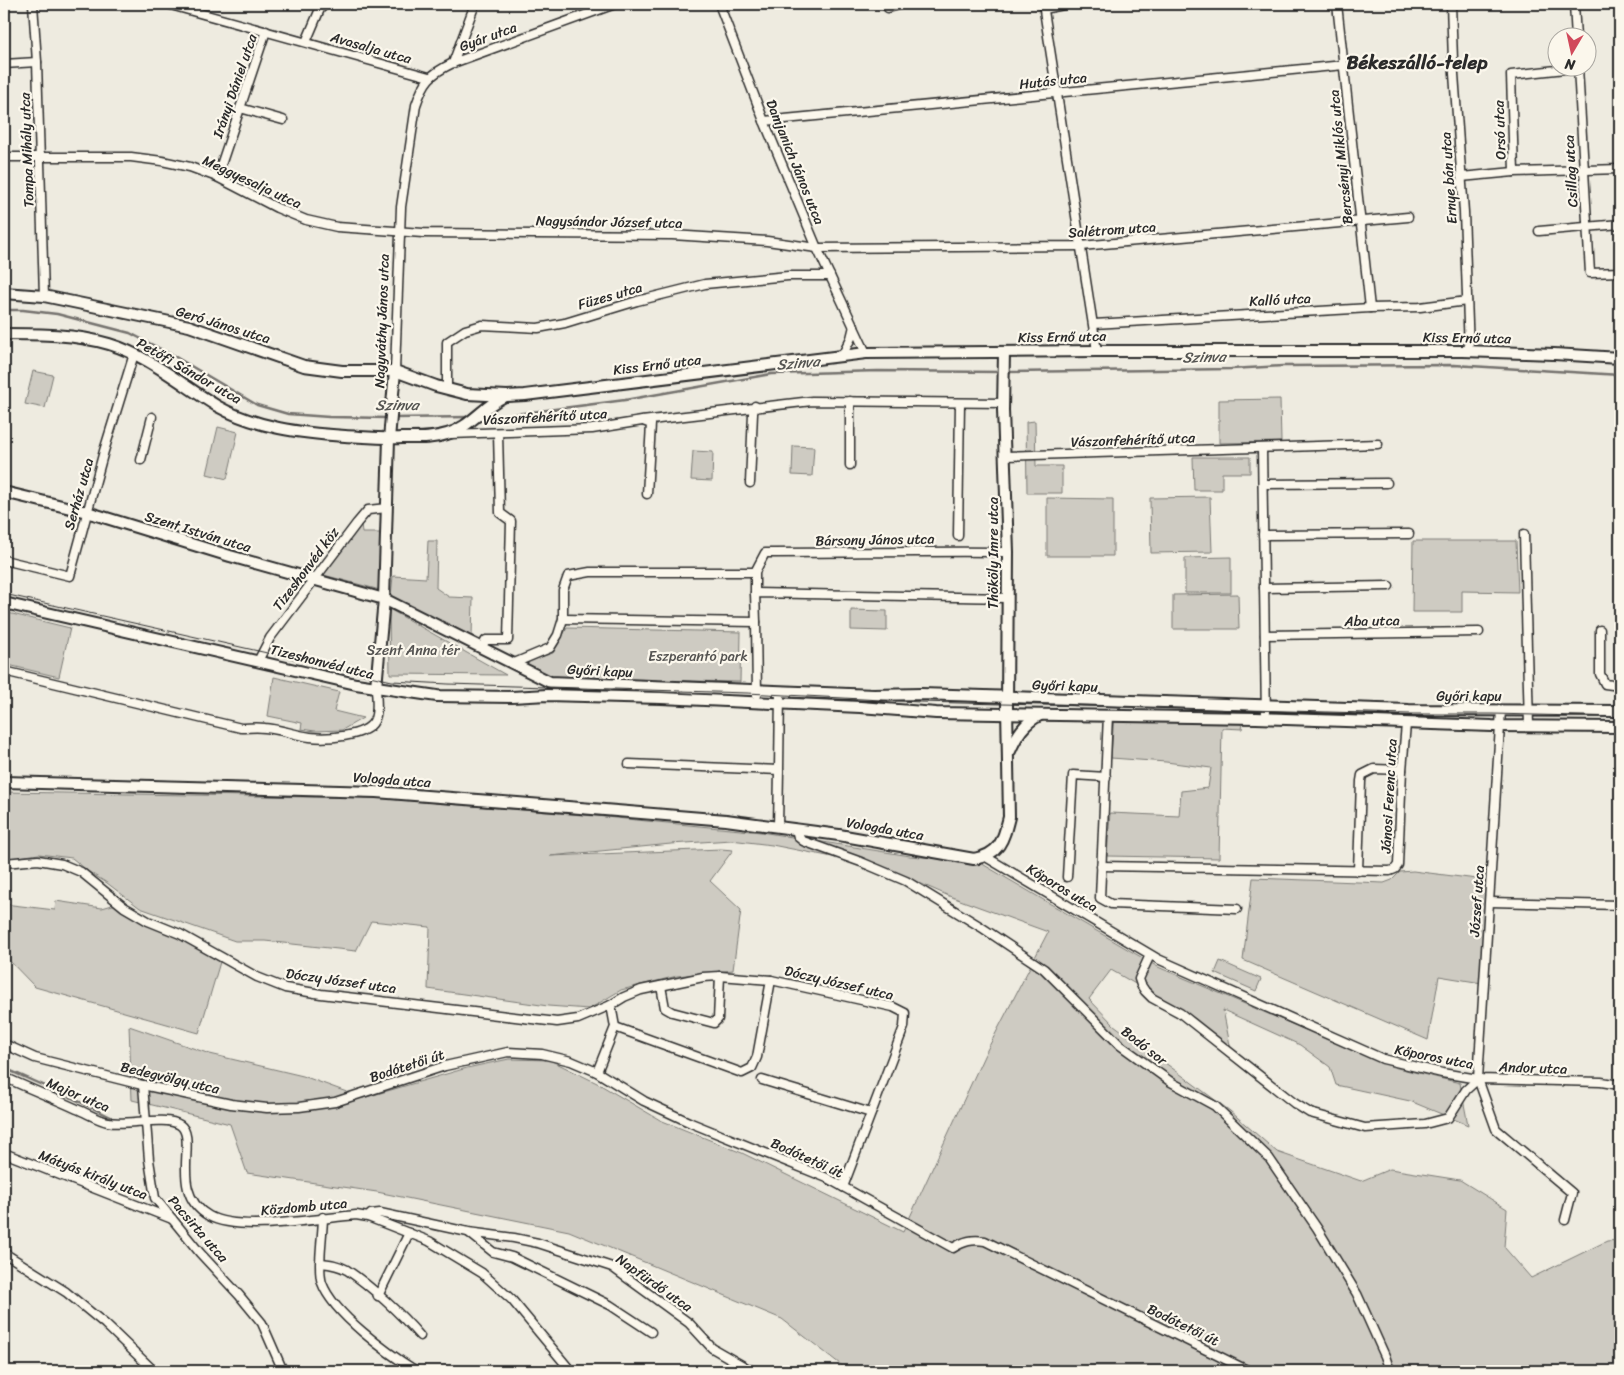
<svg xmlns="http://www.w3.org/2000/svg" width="1624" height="1375" font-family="Sriracha,sans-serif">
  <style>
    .green { fill: #cecbc2; stroke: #7c7b76 }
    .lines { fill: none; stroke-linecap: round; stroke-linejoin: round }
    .stream { stroke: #74726e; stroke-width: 2.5 }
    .street-casing { stroke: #2b2b2b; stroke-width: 11 }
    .secondary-casing { stroke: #2b2b2b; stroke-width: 14 }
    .street { stroke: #fbf7ec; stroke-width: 8 }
    .secondary { stroke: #fbf7ec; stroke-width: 10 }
    .tram { stroke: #2b2b2b; stroke-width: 1 }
    .labels { text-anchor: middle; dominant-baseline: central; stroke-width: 4.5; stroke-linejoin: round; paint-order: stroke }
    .street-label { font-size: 14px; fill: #2b2b2b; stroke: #fbf7ec }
    .park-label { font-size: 14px; fill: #545351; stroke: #fbf7ec }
    .water-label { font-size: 15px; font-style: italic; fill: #555552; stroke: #fbf7ec }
    .district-label { font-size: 19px; font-weight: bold; fill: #2b2b2b; stroke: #fbf7ec }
  </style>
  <rect width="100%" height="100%" fill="#eeebe0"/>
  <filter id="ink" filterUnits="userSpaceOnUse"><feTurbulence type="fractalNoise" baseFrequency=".02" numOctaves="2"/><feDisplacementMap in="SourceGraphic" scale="10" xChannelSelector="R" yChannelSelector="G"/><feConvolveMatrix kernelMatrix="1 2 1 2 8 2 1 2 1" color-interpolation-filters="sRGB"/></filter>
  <g filter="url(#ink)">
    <g class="green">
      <polygon points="33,371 53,375 45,408 25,404"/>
      <polygon points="1280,399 1281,442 1219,443 1219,400"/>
      <polygon points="1035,421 1036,466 1062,466 1062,493 1027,493 1026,422"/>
      <polygon points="218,427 238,432 227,479 207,474"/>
      <polygon points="793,446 814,447 812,476 792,475"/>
      <polygon points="693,451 713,452 712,481 691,480"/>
      <polygon points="1193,457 1250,457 1250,473 1222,473 1222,490 1194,490"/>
      <polygon points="1210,497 1212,552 1151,553 1150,498"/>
      <polygon points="1047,498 1113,499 1113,556 1047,556"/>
      <polygon points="361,523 362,533 381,533 380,590 320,574"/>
      <polygon points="428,541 437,541 436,588 449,597 473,598 472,637 391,597 393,576 426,578"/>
      <polygon points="1413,541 1516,541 1518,592 1462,591 1462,612 1412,612"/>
      <polygon points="1231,557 1231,593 1185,593 1185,558"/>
      <polygon points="1238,594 1239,629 1173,629 1173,595"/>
      <polygon points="389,609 506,675 390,674"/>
      <polygon points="851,610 887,611 887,631 851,630"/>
      <polygon points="4,612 70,628 59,677 4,664"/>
      <polygon points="567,628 741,632 740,682 548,678 522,663 553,653"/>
      <polygon points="274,677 339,692 334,711 363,718 342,730 315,731 301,729 302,723 268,716"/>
      <polygon points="1114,715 1243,723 1242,729 1222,728 1219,858 1107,856 1110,813 1179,816 1181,791 1208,788 1211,768 1166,762 1111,758"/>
      <polygon points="4,792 376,798 595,816 761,832 910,856 979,862 1158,967 1393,1067 1460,1083 1468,1125 1410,1101 1336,1085 1330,1067 1300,1045 1223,1010 1231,1050 1167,1002 1111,970 1089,999 1114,1025 1230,1111 1277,1152 1361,1181 1390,1169 1460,1180 1507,1209 1504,1247 1531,1278 1607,1241 1620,1240 1620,1371 849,1371 782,1319 569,1231 377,1192 247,1173 230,1124 132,1100 129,1026 210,1054 303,1076 363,1098 467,1068 509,1059 550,1060 597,1083 660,1120 742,1153 903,1232 984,1056 1048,932 949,896 883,867 772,845 731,840 671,844 550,856 721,849 733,850 710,881 741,910 733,970 677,976 621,990 589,1009 548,1006 428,989 430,927 371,921 356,951 265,941 235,941 140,908 107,883 89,872 72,858 39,854 4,859"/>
      <polygon points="1413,871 1493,881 1488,984 1439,976 1428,1040 1243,960 1253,878 1384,883 1392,880 1400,872"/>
      <polygon points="56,901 102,908 116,904 179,937 220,962 199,1033 35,987 4,955 4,904 55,910"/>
      <polygon points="1220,961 1261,979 1256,991 1215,973"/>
    </g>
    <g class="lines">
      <g class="stream">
        <polyline points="4,310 23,310 57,314 130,333 174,356 257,405 288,414 329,417 388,418"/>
        <polyline points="1007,372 1231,369 1283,366 1454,365 1620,375"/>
        <polyline points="483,416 501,416 625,400 771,374 878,371 1002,372"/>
        <polyline points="393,418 470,417"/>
        <polyline points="4,1068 70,1097 117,1120"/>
      </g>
      <defs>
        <g id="street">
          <polyline points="33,4 37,62 44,296"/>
          <polyline points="167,4 429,77"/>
          <polyline points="719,4 764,121 817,248 866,353"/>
          <polyline points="1043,4 1097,351"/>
          <polyline points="1337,4 1370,308"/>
          <polyline points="1451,4 1453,60 1464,212 1469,351"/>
          <polyline points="1574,4 1576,38"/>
          <polyline points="888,8 903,4"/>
          <polyline points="1044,9 1068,4"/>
          <polyline points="306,42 320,9 326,4"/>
          <polyline points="453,63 475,4"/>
          <polyline points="4,64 37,62"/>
          <polyline points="1574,68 1511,75 1514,172 1620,169"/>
          <polyline points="1578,68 1590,273 1620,272"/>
          <polyline points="240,108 283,120"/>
          <polyline points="764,121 1344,65"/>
          <polyline points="4,157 131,157 162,161 190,167 217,177 277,208 306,220 337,227 423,233 672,235 767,241 817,248 1081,246 1408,217"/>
          <polyline points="217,177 266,31"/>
          <polyline points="1461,177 1514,172"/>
          <polyline points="1539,231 1620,224"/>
          <polyline points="1094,324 1370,308 1420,307 1467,301"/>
          <polyline points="842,356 851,338 854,326"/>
          <path d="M395,371l6,-164 15,-102c8,-24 14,-31 37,-42l162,-59"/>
          <polyline points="447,389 447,342 465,330 482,325 538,328 565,323 637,301 705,284 788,276 830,276"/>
          <polyline points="643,421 651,424 647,494"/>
          <polyline points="450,434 592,429 642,421 812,401 1004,403"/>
          <polyline points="1262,448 1266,719"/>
          <polyline points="1005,456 1378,444"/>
          <polyline points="141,460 152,417"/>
          <polyline points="850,465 850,401"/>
          <polyline points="750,483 753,413 755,406"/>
          <polyline points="1263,484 1387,483"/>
          <polyline points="1524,534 1529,726"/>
          <polyline points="1263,535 1409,534"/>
          <polyline points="958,536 960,403"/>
          <polyline points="4,560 70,576 104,451 134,354"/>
          <polyline points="755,572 755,593"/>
          <polyline points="1264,588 1389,586"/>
          <polyline points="563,619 756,622 755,593 1007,598"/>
          <polyline points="756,622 757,695"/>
          <polyline points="1600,630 1600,674 1605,684 1620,686"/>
          <polyline points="1265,635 1479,632"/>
          <polyline points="481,648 486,640 508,640 511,521 500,513 498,433"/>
          <polyline points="258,661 270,638 357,523 368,510 387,508"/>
          <path d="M512,664l38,-16 8,-13 5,-16v-29l5,-14 22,-4h165l10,-19c81,0 162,-2 243,-1"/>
          <path d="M4,671l237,57c8,0 16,-1 24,0 15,1 30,7 45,9 15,2 56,0 64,-16 5,-9 2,-24 2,-34"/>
          <polyline points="1501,710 1478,1079 1496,1129 1572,1193 1565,1220"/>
          <polyline points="1108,715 1100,898 1111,904 1237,909"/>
          <polyline points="629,764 779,770 780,692"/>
          <polyline points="778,827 779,770"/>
          <polyline points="796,829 798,837 803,841 861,862 906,881 981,927 1044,969 1120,1045 1171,1082 1215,1106 1269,1158 1317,1228 1357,1294 1385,1356 1390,1371"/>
          <polyline points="986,857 1158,959 1383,1059 1442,1073 1478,1079 1601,1082 1620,1085"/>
          <polyline points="4,863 38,860 62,864 81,872 124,907 148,921 180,934 257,977 285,988 321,994 557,1022 578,1019 611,1005 624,997 641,990 703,977 720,976 771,980 893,1007 905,1013 904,1027 843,1187"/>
          <polyline points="1101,866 1390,871 1395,869 1398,865 1402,770 1406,724"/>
          <polyline points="1358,871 1361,781 1362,775 1374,769 1402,770"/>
          <polyline points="1067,877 1073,775 1106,777"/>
          <polyline points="1490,902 1620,905"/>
          <polyline points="1150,955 1139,979 1141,985 1145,991 1152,998 1180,1013 1294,1103 1310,1113 1365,1128 1425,1124 1448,1118 1466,1090 1478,1079"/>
          <polyline points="661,986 665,1008 672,1012 714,1023 718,1019 720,976"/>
          <polyline points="615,1027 742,1073 752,1068 757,1057 771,980"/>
          <path d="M4,1044l31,14 103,26 93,20 36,4 32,-1 36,-5 110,-36 63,-14 34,2 29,7 26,11 47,29 47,22 136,55 126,70c11,-7 19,-9 32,-7l264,130"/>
          <polyline points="597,1072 615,1027 611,1005"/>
          <path d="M4,1077c24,11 49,21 73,32 10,4 21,11 31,13 18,4 58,-7 72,3 19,13 -13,67 29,91 30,17 111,2 147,-1l12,2 61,24 53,32 30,27 59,71"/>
          <polyline points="762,1080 871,1113"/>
          <polyline points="143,1085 149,1160 155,1198 200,1253 239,1295 262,1323 283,1371"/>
          <polyline points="4,1153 172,1219"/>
          <path d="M323,1217c0,16 -6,52 -1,66 11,31 67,71 94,88"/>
          <polyline points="368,1217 371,1214 380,1213 468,1232 514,1238 538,1243 612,1267 689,1323 712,1348 752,1371"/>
          <polyline points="468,1232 493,1252 512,1257 610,1305 651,1332"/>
          <polyline points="4,1253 66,1292 105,1324 154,1371"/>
          <path d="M321,1263c9,1 18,2 26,7 24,16 54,44 73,66"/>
          <polyline points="378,1296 409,1233"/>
        </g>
        <g id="secondary">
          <polyline points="4,293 44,296 189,326 304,366 342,371 395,371 436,386 467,394 507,396 525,395 866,353 1097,351 1463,351 1554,354 1620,358"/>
          <path d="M4,334c35,0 71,0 105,10 40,12 73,41 108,62 39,22 84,27 128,30 19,1 38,3 57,2 15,0 30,1 45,-4 22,-6 36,-27 56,-37"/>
          <polyline points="4,492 87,512 230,556 384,599 550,682 874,695 921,694 1409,710 1620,711"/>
          <polyline points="4,603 356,684 437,696 512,697 547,695 661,698 860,707 936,713 1256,718 1492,726 1620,727"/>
          <polyline points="376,687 384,599 389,439 395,371"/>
          <path d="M1010,751c7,-16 14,-28 30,-36"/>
          <path d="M4,782l372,10 192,15 158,13 113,15 135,24c26,-5 29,-18 35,-42l-2,-110 1,-155 -5,-142 1,-58"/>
        </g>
      </defs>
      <use href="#street" class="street-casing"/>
      <use href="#secondary" class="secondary-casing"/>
      <use href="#street" class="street"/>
      <use href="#secondary" class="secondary"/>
      <polyline class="tram" points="4,594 392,681 448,684 747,693 920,702 1409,714 1492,714 1620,717"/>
    </g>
  </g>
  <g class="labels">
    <g class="street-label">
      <text transform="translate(488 37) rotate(-20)">Gyár utca</text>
      <text transform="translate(371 48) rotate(16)">Avasalja utca</text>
      <text transform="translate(1053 81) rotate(-6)">Hutás utca</text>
      <text transform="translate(235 86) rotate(-71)">Irányi Dániel utca</text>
      <text transform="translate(1500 130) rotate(-92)">Orsó utca</text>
      <text transform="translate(27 150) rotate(-92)">Tompa Mihály utca</text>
      <text transform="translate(1341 157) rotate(-96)">Bercsényi Miklós utca</text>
      <text transform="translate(795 162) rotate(68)">Damjanich János utca</text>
      <text transform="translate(1571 171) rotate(-93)">Csillag utca</text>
      <text transform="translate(1449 178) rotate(-94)">Ernye bán utca</text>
      <text transform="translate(252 182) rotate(25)">Meggyesalja utca</text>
      <text transform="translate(609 222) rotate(1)">Nagysándor József utca</text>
      <text transform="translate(1112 230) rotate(-4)">Salétrom utca</text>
      <text transform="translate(610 296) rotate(-16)">Füzes utca</text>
      <text transform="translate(1280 300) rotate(-3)">Kalló utca</text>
      <text transform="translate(382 321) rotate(-88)">Nagyváthy János utca</text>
      <text transform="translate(223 325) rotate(17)">Geró János utca</text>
      <text transform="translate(1062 337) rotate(-1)">Kiss Ernő utca</text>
      <text transform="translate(1467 338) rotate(1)">Kiss Ernő utca</text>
      <text transform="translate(657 365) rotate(-7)">Kiss Ernő utca</text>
      <text transform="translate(189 371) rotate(30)">Petőfi Sándor utca</text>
      <text transform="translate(545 417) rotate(-3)">Vászonfehérítő utca</text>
      <text transform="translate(1133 440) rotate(-2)">Vászonfehérítő utca</text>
      <text transform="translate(79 494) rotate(-74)">Serház utca</text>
      <text transform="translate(198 532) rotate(17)">Szent István utca</text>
      <text transform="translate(875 540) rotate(-1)">Bársony János utca</text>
      <text transform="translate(993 553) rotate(-90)">Thököly Imre utca</text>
      <text transform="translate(306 569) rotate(-53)">Tizeshonvéd köz</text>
      <text transform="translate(1372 621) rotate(-1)">Aba utca</text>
      <text transform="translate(322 662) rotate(14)">Tizeshonvéd utca</text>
      <text transform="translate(600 671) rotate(3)">Győri kapu</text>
      <text transform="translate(1065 686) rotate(2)">Győri kapu</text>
      <text x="1469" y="696">Győri kapu</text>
      <text transform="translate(392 780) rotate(4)">Vologda utca</text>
      <text transform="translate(1389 796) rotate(-87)">Jánosi Ferenc utca</text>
      <text transform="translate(885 829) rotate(10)">Vologda utca</text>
      <text transform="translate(1062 888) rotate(31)">Kőporos utca</text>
      <text transform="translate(1477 901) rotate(-86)">József utca</text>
      <text transform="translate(341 981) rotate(8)">Dóczy József utca</text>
      <text transform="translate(839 983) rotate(13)">Dóczy József utca</text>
      <text transform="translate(1144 1046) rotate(38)">Bodó sor</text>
      <text transform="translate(1434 1057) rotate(11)">Kőporos utca</text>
      <text transform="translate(407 1066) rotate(-18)">Bodótetői út</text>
      <text transform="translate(1533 1068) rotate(2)">Andor utca</text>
      <text transform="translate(170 1078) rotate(13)">Bedegvölgy utca</text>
      <text transform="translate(78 1095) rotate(23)">Major utca</text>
      <text transform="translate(807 1158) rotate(24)">Bodótetői út</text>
      <text transform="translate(93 1175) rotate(21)">Mátyás király utca</text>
      <text transform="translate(304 1207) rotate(-5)">Közdomb utca</text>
      <text transform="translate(198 1229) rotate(49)">Pacsirta utca</text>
      <text transform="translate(654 1283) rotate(35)">Napfürdő utca</text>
      <text transform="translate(1183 1325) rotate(26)">Bodótetői út</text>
    </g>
    <g class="park-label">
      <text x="413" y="650">Szent Anna tér</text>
      <text x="698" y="656">Eszperantó park</text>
    </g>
    <g class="water-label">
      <text transform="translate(1204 357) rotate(-1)">Szinva</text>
      <text transform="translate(798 363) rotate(-5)">Szinva</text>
      <text x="397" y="405">Szinva</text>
    </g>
    <g class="district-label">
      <text x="1417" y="62">Békeszálló-telep</text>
    </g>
  </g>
  <rect width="1624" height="1375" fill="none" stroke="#fbf7ec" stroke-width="20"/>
  <rect x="10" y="10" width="1604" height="1355" fill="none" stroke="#2b2b2b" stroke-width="2" filter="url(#ink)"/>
  <g transform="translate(1572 52) rotate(189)"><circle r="24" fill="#fbf7ec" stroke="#a8a59f"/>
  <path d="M0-4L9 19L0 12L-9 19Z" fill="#d1495b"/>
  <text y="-8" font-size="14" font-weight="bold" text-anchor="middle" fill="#2b2b2b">N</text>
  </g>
</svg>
